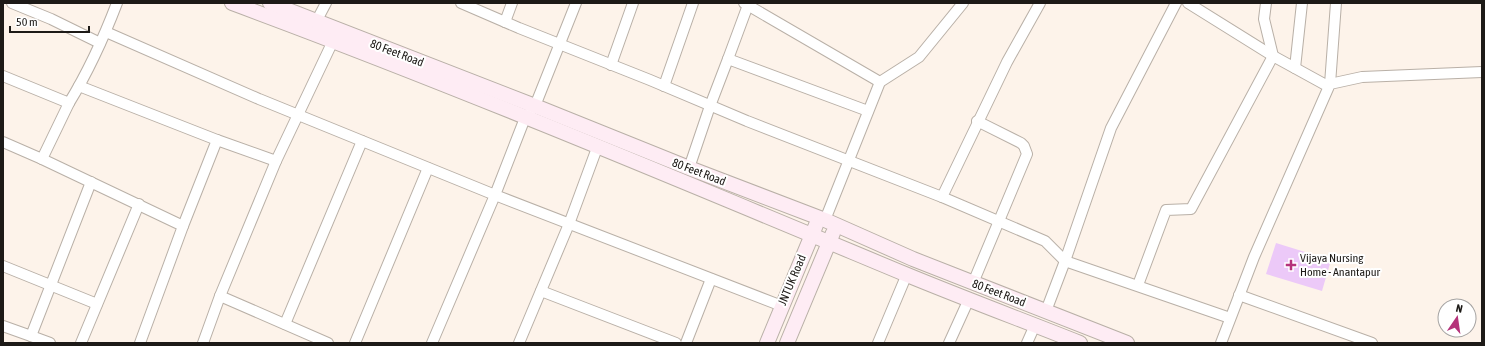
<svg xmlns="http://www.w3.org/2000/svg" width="1485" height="346" font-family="'Asap Condensed',sans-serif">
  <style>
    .building { fill: #ecc9f8 }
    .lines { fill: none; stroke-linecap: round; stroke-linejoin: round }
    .street-casing { stroke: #b9b0a7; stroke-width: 12 }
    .secondary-casing { stroke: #b9b0a7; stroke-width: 16 }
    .street { stroke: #fff; stroke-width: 10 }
    .secondary { stroke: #feecf4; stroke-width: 14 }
    .poi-dot { fill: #b5337b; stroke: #fff; stroke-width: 1.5 }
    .labels { text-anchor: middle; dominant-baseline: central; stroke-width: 4; stroke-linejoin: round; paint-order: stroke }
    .street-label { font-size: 12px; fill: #1d1a17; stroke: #fff }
    .poi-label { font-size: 12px; fill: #1d1a17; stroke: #fff; text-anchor: start }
  </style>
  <rect width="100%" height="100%" fill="#fdf3ea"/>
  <polygon class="building" points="1276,243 1331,260 1322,291 1266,274"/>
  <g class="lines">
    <defs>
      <g id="street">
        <polyline points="12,3 51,19 100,43"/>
        <polyline points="461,3 519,28 650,80 747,121 942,197 1007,62 1040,3"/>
        <polyline points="576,3 535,106 525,118 495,195 782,306"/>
        <polyline points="744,3 880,82"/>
        <polyline points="1188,3 1273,56 1324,84 1330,84 1336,3"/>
        <polyline points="316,22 326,3"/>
        <polyline points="505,22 512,3"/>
        <polyline points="106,32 259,99 495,195 432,343"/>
        <polyline points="728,59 748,5"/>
        <polyline points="611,65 633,3"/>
        <polyline points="1295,68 1302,3"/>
        <path d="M3,76l66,27c19,-31 35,-66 48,-100"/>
        <polyline points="79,86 217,140 183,226"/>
        <polyline points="664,86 693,3"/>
        <polyline points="69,103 42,159 183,226 140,343"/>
        <polyline points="217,140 276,161"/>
        <polyline points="3,142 42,159"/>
        <polyline points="689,168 710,106 728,59 868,111"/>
        <polyline points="942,197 1045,241 1065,261 1230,318"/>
        <polyline points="825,220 880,82 919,57 963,3"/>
        <polyline points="3,266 97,304"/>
        <polyline points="973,283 1027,154 1024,146 1021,143 977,121"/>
        <polyline points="1138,285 1166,210 1191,209 1273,56 1264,19 1266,3"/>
        <polyline points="541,291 676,343"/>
        <polyline points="1239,295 1372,343"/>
        <polyline points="220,296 328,343"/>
        <polyline points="1046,311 1065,261 1111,128 1176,3"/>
        <polyline points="285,324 362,141"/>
        <polyline points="3,326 31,336 91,182"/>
        <polyline points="31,336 50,343"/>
        <polyline points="81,343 139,204"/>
        <polyline points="203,343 220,296 276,161 333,41"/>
        <polyline points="355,343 428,168"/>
        <polyline points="519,343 569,224 597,148"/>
        <polyline points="686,343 711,279"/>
        <polyline points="878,343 907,274"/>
        <polyline points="949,343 969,299"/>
        <polyline points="1027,343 1035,325"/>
        <polyline points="1221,343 1254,257 1330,84 1362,77 1482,72"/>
      </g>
      <g id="secondary">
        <path d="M232,3c227,84 450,178 673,271 58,24 117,46 175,69"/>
        <polyline points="270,3 535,106 689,168 825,220 913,259 1127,343"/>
        <polyline points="767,343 816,225"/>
        <polyline points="787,343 833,233"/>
      </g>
    </defs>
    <use href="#street" class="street-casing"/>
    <use href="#secondary" class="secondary-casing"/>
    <use href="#street" class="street"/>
    <use href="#secondary" class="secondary"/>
  </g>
  <path class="poi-dot" d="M1289 259h4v4h4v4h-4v4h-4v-4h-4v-4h4z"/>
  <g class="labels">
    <g class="street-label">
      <text transform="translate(397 53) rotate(21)">80 Feet Road</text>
      <text transform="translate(699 172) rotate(21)">80 Feet Road</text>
      <text transform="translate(792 280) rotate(-67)">JNTUK Road</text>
      <text transform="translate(999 293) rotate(21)">80 Feet Road</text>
    </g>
    <g class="poi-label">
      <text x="1300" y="258">Vijaya Nursing<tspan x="1300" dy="14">Home - Anantapur</tspan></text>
    </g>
  </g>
  <rect width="1485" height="346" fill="none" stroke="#1d1a17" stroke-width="8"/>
  <g transform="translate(1457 318) rotate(13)"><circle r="19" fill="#ffffff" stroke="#a5a3a2"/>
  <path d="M0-3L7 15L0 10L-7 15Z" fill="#b5337b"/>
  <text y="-6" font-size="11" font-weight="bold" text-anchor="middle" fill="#1d1a17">N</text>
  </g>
  <path d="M10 26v6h79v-6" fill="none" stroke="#1d1a17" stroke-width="2"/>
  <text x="16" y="26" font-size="12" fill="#1d1a17" stroke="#ffffff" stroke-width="3" paint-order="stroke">50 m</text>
</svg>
